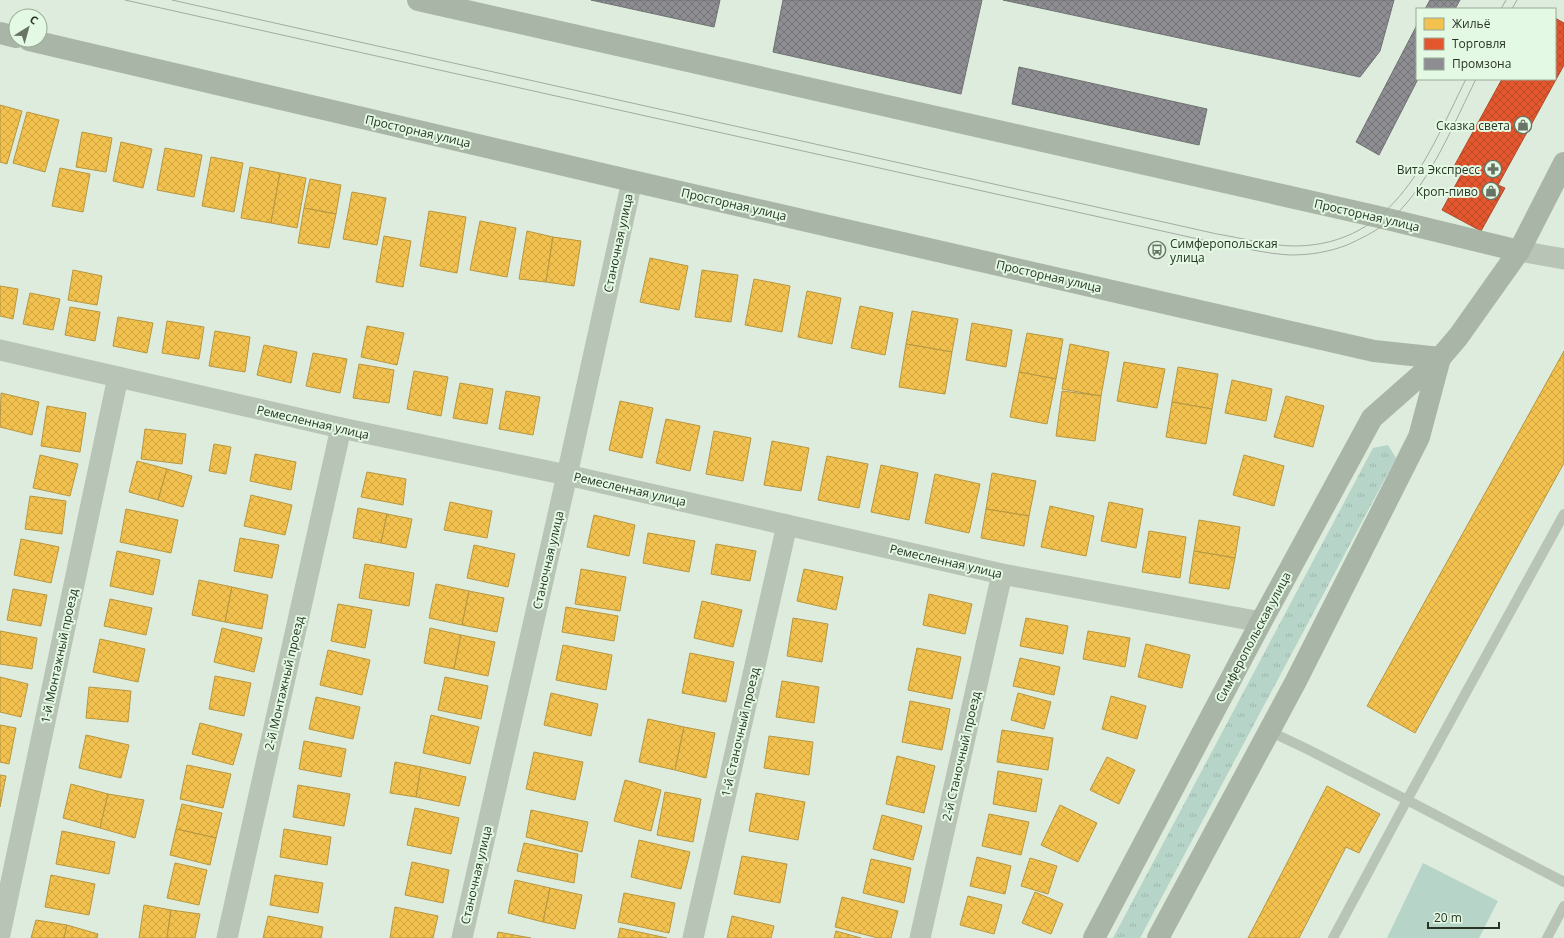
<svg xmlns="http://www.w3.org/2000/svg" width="1564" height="938" font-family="'Open Sans',sans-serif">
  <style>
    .grass { fill: url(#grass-tufts) }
    .park { fill: #b6d4c8 }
    .homes { fill: url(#homes-cross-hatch); stroke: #b69742 }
    .shops { fill: url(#shops-cross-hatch); stroke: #ac4c2b }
    .industry { fill: url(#industry-cross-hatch); stroke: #6f7271 }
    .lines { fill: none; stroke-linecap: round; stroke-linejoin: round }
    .lane { stroke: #b8c4b6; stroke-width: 10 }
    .street { stroke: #b8c4b6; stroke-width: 21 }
    .secondary { stroke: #a8b5a7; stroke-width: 22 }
    .tram { stroke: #a2aca1; stroke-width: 1 }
    .labels { text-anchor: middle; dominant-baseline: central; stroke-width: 4; stroke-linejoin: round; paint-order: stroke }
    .poi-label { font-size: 12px; fill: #293425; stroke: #e3f9e3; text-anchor: end }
    .street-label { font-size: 12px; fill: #293425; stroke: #e3f9e3 }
  </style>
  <defs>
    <pattern id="grass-tufts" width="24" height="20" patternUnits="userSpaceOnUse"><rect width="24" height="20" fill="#b6d4c8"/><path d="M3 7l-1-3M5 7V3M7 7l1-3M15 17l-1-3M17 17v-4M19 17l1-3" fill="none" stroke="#9cb7ac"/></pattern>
    <pattern id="homes-cross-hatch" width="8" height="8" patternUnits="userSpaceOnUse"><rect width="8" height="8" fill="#f2c14e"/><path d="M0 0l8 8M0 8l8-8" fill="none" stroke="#d0a644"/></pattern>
    <pattern id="shops-cross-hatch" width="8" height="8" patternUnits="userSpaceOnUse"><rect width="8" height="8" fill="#e4572e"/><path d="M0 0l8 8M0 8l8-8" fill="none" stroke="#b94927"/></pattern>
    <pattern id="industry-cross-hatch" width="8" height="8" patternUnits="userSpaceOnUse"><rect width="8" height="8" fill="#8d8d92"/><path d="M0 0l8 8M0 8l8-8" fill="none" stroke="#737477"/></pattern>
  </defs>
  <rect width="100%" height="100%" fill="#deecdd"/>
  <polygon class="grass" points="1388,445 1396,458 1140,938 1113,938 1373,448"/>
  <polygon class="park" points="1423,863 1498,901 1479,938 1387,938"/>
  <g class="homes">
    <polygon points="0,105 22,111 7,164 0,162"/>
    <polygon points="27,112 59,120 45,172 13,163"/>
    <polygon points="82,132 112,138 106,172 76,167"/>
    <polygon points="121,142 152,149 143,188 113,181"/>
    <polygon points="165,148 202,155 194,197 157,190"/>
    <polygon points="211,157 243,163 234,212 202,206"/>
    <polygon points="250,167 280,173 271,223 241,218"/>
    <polygon points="60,168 90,174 83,212 52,206"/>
    <polygon points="280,173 306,178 297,228 271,223"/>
    <polygon points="310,179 341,185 336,214 304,208"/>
    <polygon points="352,192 386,198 377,245 343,239"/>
    <polygon points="304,208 336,214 329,248 298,243"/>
    <polygon points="429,211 466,217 457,273 420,266"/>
    <polygon points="480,221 516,228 507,277 470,270"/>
    <polygon points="527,231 553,237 546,282 519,279"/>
    <polygon points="384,236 411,241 403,287 376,282"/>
    <polygon points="553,237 581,241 574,286 546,282"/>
    <polygon points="650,258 688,266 679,310 640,302"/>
    <polygon points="73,270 102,276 97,305 68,300"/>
    <polygon points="702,270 738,275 731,322 695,317"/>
    <polygon points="754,279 790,286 782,332 745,325"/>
    <polygon points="0,286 18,289 13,319 0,316"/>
    <polygon points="807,291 841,298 832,344 798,337"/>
    <polygon points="30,293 60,299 53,330 23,324"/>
    <polygon points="860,306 893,313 885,355 851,348"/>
    <polygon points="70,307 100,312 95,341 65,335"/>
    <polygon points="912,311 958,319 952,352 906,344"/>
    <polygon points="118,317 153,323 147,353 113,346"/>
    <polygon points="167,321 204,327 199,359 162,353"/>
    <polygon points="972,323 1012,330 1006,367 966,360"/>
    <polygon points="367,326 404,333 397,365 361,357"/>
    <polygon points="215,331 250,337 245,372 209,366"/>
    <polygon points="1027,333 1063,339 1056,379 1019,372"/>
    <polygon points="906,344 952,352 945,394 899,387"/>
    <polygon points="1070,344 1109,352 1101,396 1062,389"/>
    <polygon points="264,345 297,352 291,383 257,375"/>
    <polygon points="1564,351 1564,463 1415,733 1367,706"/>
    <polygon points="313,353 347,359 340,393 306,386"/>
    <polygon points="1124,362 1165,369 1157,408 1117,401"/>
    <polygon points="359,364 394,370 389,403 353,398"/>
    <polygon points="1178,367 1218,374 1212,409 1172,402"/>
    <polygon points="414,371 448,377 441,416 407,409"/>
    <polygon points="1019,372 1056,379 1047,424 1010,417"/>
    <polygon points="1232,380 1272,389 1266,421 1225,413"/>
    <polygon points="460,383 493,389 487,424 453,418"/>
    <polygon points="506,391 540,397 533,435 499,429"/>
    <polygon points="1062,391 1101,396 1095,441 1056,436"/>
    <polygon points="1,393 39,402 32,435 0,427"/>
    <polygon points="1286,396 1324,406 1313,447 1274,437"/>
    <polygon points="620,401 653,408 642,458 609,450"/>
    <polygon points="1172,402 1212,409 1206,444 1166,437"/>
    <polygon points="47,406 86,413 80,452 41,446"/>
    <polygon points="666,419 700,426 690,471 656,463"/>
    <polygon points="145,429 186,434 182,464 141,459"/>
    <polygon points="714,431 751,438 743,481 706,474"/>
    <polygon points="772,441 809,448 801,491 764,485"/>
    <polygon points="214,444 231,447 226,474 209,471"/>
    <polygon points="255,454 296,462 291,490 250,481"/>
    <polygon points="40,455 78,464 70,496 33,488"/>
    <polygon points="1244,455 1284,466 1274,506 1233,495"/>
    <polygon points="827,456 868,464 859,508 818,500"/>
    <polygon points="137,461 167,469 158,500 129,492"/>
    <polygon points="881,465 918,473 909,520 871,512"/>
    <polygon points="167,469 192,476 183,507 158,500"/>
    <polygon points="367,472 406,479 403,505 361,497"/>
    <polygon points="992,473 1036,481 1029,516 986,509"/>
    <polygon points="935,474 980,484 969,533 925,523"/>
    <polygon points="251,495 292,505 285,535 244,526"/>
    <polygon points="30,496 66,501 62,534 25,529"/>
    <polygon points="450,502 492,511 487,538 444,530"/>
    <polygon points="1109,502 1143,509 1136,548 1101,541"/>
    <polygon points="1050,506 1094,516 1086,556 1041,547"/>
    <polygon points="358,508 387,514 381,543 353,538"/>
    <polygon points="126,509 178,520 171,553 120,542"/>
    <polygon points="986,509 1029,516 1024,546 981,538"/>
    <polygon points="387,514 412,519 406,548 381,543"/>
    <polygon points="594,515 635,525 629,556 587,547"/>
    <polygon points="1199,520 1240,527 1235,558 1194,551"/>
    <polygon points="1149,531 1186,537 1180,578 1142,572"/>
    <polygon points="648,533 695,541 689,572 643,563"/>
    <polygon points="240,538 279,545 272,578 234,571"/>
    <polygon points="21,539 59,547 51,583 14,575"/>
    <polygon points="716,544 756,551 750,581 711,574"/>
    <polygon points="474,545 515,554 508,587 467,578"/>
    <polygon points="117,551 160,560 153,595 110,586"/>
    <polygon points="1194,551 1235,558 1229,589 1189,583"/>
    <polygon points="365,564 414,573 409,606 359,598"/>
    <polygon points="581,569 626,577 620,611 575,604"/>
    <polygon points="804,569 843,577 836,610 797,601"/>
    <polygon points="199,580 232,587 225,622 192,615"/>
    <polygon points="436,584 469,591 462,625 429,618"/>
    <polygon points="232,587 268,595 262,629 225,622"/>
    <polygon points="13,589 47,595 41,626 7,620"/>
    <polygon points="469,591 504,598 497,632 462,625"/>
    <polygon points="929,594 972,604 965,634 923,625"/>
    <polygon points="110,599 152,608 146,635 104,626"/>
    <polygon points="702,601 742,610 733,647 694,638"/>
    <polygon points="338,604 372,610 365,648 331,641"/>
    <polygon points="566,607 618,616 614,641 562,632"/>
    <polygon points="793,618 828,624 822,662 787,656"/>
    <polygon points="1026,618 1068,626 1063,654 1020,646"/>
    <polygon points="222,628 262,638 254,672 214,662"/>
    <polygon points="430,628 461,635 454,669 424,663"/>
    <polygon points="0,631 37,638 32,669 0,664"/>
    <polygon points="1088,631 1130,638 1125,667 1083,659"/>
    <polygon points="461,635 495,642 488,676 454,669"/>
    <polygon points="100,639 145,649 138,682 93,672"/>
    <polygon points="1146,644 1190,655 1182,688 1138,677"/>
    <polygon points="563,645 612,655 606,690 556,680"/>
    <polygon points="917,648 961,657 952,699 908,690"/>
    <polygon points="328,650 370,660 362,695 320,685"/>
    <polygon points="690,653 734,662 726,702 682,693"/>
    <polygon points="1020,658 1060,667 1054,695 1013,686"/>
    <polygon points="215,676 251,683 244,716 209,709"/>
    <polygon points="0,677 28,684 21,717 0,712"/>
    <polygon points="445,677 488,686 481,719 438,710"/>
    <polygon points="782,681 819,687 814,723 776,717"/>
    <polygon points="89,687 131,691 128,722 86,718"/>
    <polygon points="551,693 598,704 591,736 544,725"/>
    <polygon points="1018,693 1051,702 1044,729 1011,720"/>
    <polygon points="1111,696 1146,706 1137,739 1102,729"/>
    <polygon points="316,697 360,707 353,739 309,729"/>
    <polygon points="910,701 950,709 942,750 902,742"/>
    <polygon points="431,715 479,727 470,764 423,753"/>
    <polygon points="648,719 684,727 675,770 639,762"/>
    <polygon points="200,723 242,734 233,765 192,754"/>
    <polygon points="0,725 16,728 9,764 0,762"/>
    <polygon points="684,727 715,733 706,778 675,770"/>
    <polygon points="1002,730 1053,738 1048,770 997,762"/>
    <polygon points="86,735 129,745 121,778 79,768"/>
    <polygon points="769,736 813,742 809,775 764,768"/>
    <polygon points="304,741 346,749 341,777 299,769"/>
    <polygon points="534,752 583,762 575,800 526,789"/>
    <polygon points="897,756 935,766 924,813 886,804"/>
    <polygon points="1107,757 1135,770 1119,804 1090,790"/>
    <polygon points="395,762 421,767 416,797 390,793"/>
    <polygon points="187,765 231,774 223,808 180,799"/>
    <polygon points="421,767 466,777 459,806 416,797"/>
    <polygon points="998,771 1042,779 1036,812 993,804"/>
    <polygon points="0,775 6,776 0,807"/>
    <polygon points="625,780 661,790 651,831 614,821"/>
    <polygon points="71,784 108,794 100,828 63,818"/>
    <polygon points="298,785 350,794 344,826 293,817"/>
    <polygon points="1327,786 1380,814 1359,853 1346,847 1299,938 1248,938"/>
    <polygon points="665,792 701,799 693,842 657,835"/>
    <polygon points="756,793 805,802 798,840 749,831"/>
    <polygon points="108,794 144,800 135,838 100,828"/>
    <polygon points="182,804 222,813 216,838 176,829"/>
    <polygon points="1060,805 1097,823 1078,862 1041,845"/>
    <polygon points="415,808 459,818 451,854 407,845"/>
    <polygon points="531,810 588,822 582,852 526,837"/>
    <polygon points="989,814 1029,822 1021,855 982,846"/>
    <polygon points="882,815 922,826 913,860 873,849"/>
    <polygon points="176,829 216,838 210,865 170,855"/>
    <polygon points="284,829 331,837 327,865 280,857"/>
    <polygon points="62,831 115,842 109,874 56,864"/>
    <polygon points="639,840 690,852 681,889 631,877"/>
    <polygon points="524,843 578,854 574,883 517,871"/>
    <polygon points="742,856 787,864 780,903 734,894"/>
    <polygon points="977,857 1011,866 1005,894 970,886"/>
    <polygon points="1030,858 1057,866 1048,894 1021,886"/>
    <polygon points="871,859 911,868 904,903 863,893"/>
    <polygon points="412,862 449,870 443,903 405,895"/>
    <polygon points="175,863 207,870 199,905 167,898"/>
    <polygon points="51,875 95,884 89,915 45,907"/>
    <polygon points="275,875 323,883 318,913 270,905"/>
    <polygon points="515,880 550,888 543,922 508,913"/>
    <polygon points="550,888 582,895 575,929 543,922"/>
    <polygon points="1035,892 1063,904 1051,934 1022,923"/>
    <polygon points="624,893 675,903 669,933 618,922"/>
    <polygon points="968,896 1002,905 994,934 960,925"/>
    <polygon points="842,897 898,911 891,938 878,938 835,927"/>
    <polygon points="144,905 171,910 167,938 139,938"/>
    <polygon points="395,907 438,916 433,938 390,938"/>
    <polygon points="171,910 200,914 195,938 167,938"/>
    <polygon points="268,916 323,927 321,938 263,938"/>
    <polygon points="732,916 774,926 771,938 727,938"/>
    <polygon points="36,920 67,925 64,938 31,938"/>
    <polygon points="67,925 98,934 97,938 64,938"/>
    <polygon points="620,928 667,938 618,938"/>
    <polygon points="836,931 861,938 834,938"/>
    <polygon points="498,932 531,938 497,938"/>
  </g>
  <polygon class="shops" points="1555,18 1564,23 1564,65 1498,185 1505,188 1481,231 1442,210 1461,175 1452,170 1502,79 1555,79"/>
  <g class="industry">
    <polygon points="591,0 720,0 714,27"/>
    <polygon points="783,0 982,0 961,94 773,52"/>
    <polygon points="1003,0 1394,0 1380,51 1360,77"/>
    <polygon points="1430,0 1460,0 1455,9 1425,9"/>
    <polygon points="1417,25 1417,79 1418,79 1379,155 1356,142"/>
    <polygon points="1019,67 1207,109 1199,145 1012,104"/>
  </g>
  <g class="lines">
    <g class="lane">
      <polyline points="1269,731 1309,750 1407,800 1564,514"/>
      <polyline points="1333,938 1407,800 1564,882"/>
      <polyline points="1547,938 1564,906"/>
    </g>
    <g class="street">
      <polyline points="1519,251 1564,259"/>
      <polyline points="0,350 341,428 567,475 1002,574 1261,622"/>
      <polyline points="0,934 118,377"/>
      <polyline points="227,938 341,428"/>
      <polyline points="462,938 567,475 632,181"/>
      <polyline points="693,938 787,525"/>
      <polyline points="920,938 1002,574"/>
    </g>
    <g class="secondary">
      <polyline points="418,0 1379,217 1519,251"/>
      <polyline points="0,33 16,37"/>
      <polyline points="29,40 632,181 1374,351 1440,358"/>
      <polyline points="1094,938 1261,622 1372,418 1440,358 1458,337 1519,251 1564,163"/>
      <polyline points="1158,938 1296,681 1419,437 1440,358"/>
    </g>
    <g class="tram">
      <path d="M125,0l1091,243c25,4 50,11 75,12 19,0 38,-3 56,-10 13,-6 26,-12 38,-21 41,-31 68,-99 91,-145"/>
      <path d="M172,0l1045,234c26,4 52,12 78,12 101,-1 133,-91 171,-167"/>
      <polyline points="1501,9 1506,0"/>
      <polyline points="1512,9 1517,0"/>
    </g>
  </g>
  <defs>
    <symbol id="shop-ring" viewBox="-11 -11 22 22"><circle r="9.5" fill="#e3f9e3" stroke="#687465" stroke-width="1.5"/><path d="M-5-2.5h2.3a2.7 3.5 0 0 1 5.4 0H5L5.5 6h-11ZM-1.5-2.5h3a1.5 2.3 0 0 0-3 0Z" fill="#687465"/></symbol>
    <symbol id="pharmacy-ring" viewBox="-11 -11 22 22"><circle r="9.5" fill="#e3f9e3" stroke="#687465" stroke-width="1.5"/><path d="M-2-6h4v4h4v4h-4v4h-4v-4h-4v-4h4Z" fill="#687465"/></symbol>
    <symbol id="bus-ring" viewBox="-11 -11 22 22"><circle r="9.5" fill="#e3f9e3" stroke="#687465" stroke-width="1.5"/><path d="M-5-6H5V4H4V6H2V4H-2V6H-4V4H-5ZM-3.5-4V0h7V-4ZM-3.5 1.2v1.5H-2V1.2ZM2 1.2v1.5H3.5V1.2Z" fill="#687465"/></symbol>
  </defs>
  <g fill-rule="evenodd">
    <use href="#shop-ring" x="1513" y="115" width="20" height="20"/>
    <use href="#pharmacy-ring" x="1483" y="159" width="20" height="20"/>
    <use href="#shop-ring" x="1481" y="181" width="20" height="20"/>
    <use href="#bus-ring" x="1147" y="240" width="20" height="20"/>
  </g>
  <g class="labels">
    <g class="poi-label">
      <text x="1510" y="125">Сказка света</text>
      <text x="1480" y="169">Вита Экспресс</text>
      <text x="1478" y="191">Кроп-пиво</text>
      <text x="1170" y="243" text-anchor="start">Симферопольская<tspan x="1170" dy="14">улица</tspan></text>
    </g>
    <g class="street-label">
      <text transform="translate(418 131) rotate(13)">Просторная улица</text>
      <text transform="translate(734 204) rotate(13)">Просторная улица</text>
      <text transform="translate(1367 215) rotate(13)">Просторная улица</text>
      <text transform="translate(618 243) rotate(-78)">Станочная улица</text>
      <text transform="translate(1049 276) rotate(13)">Просторная улица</text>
      <text transform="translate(313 422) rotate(13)">Ремесленная улица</text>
      <text transform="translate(630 489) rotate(13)">Ремесленная улица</text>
      <text transform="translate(548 560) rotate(-77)">Станочная улица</text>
      <text transform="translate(946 561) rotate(13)">Ремесленная улица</text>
      <text transform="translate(1253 637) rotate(-62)">Симферопольская улица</text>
      <text transform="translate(59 656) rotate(-78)">1-й Монтажный проезд</text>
      <text transform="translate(284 683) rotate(-77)">2-й Монтажный проезд</text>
      <text transform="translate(740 732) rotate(-77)">1-й Станочный проезд</text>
      <text transform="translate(961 756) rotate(-77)">2-й Станочный проезд</text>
      <text transform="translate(476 875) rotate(-77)">Станочная улица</text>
    </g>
  </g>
  <rect x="1416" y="8" width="140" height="72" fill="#e3f9e3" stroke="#99aa97"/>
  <rect x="1424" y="18" width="20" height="12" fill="#f2c14e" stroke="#99aa97"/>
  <text x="1452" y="28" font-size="12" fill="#293425">Жильё</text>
  <rect x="1424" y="38" width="20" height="12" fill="#e4572e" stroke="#99aa97"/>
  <text x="1452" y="48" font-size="12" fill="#293425">Торговля</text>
  <rect x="1424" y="58" width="20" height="12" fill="#8d8d92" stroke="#99aa97"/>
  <text x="1452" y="68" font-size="12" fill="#293425">Промзона</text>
  <g transform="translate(28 28) rotate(37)"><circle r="19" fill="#e3f9e3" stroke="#99aa97"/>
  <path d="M0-3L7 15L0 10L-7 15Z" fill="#687465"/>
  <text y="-6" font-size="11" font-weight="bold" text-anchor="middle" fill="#293425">С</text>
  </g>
  <path d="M1428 922v6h71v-6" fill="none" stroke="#293425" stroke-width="2"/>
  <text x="1434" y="922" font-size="12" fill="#293425" stroke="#e3f9e3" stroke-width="3" paint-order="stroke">20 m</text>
</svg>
